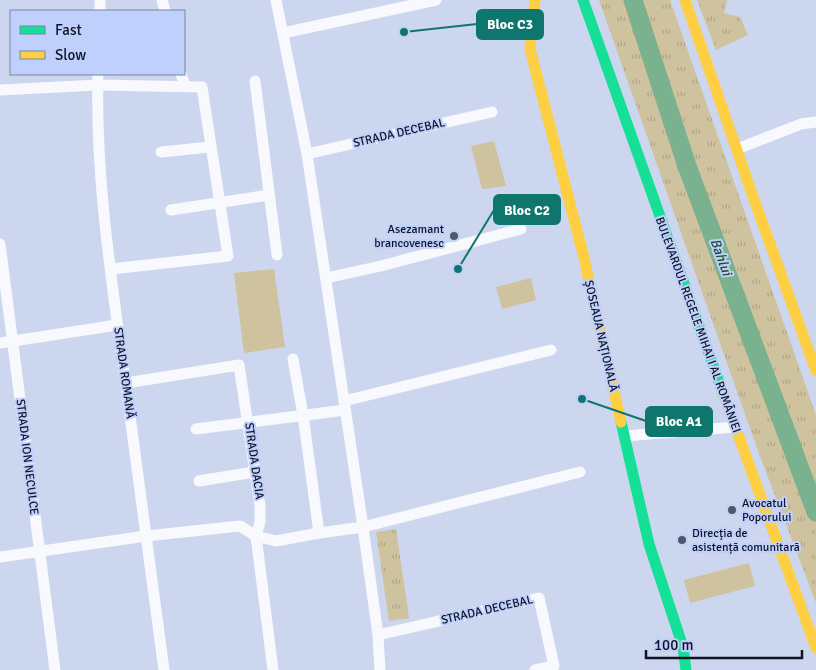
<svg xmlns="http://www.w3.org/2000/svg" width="816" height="670" font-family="Signika,sans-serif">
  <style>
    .grass { fill: url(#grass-tufts) }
    .park { fill: #cfc29e }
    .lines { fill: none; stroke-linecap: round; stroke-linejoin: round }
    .river { stroke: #7ab18f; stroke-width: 19 }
    .street { stroke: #f8f9fd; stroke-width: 11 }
    .fast { stroke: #16e098; stroke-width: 11 }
    .slow { stroke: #ffcf43; stroke-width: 11 }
    .poi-dot { fill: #52586a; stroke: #c0d0fc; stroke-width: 2 }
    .labels { text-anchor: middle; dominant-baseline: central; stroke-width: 4; stroke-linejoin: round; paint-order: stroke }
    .street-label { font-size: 12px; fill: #0f1423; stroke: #c0d0fc }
    .poi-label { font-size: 12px; fill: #0f1423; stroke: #c0d0fc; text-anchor: start }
    .water-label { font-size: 14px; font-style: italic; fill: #1a5028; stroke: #c0d0fc }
    .leader { fill: none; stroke: #0f766e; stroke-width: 2 }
    .callout-dot { fill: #0f766e; stroke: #c0d0fc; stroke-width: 2 }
    .callout { fill: #0f766e; stroke: #0f766e; stroke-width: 2 }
    .callout-label { font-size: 14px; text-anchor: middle; font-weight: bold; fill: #fff }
  </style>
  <defs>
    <pattern id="grass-tufts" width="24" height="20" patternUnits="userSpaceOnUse" patternTransform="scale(1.25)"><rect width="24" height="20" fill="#cfc29e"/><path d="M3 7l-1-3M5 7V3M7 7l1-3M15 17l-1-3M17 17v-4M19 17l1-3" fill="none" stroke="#b1a688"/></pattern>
  </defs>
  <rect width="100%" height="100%" fill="#cdd6ef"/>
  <g class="grass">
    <polygon points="599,0 670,0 816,415 816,603 758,451"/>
    <polygon points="697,0 727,0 724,13 740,17 748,35 716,50"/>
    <polygon points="396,529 409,618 389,621 376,532"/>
  </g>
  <g class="park">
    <polygon points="494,141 506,186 482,189 471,146"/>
    <polygon points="274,269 285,347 244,353 234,273"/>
    <polygon points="531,278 536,300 502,309 496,287"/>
    <polygon points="749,563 755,586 690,603 684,580"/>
  </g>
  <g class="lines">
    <polyline class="river" points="633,0 687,166 816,512"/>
    <g class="street">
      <polyline points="162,0 165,11"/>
      <polyline points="276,0 307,154 363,527 378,635 380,670"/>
      <polyline points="100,11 100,0"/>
      <polyline points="283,33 436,0"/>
      <path d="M98,74c-3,104 14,209 28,312 13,94 25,189 38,284"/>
      <polyline points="181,74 185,86"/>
      <polyline points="255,81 277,255"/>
      <polyline points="0,90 98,85 202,87 228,256 111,269"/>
      <polyline points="737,149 801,124 816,122"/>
      <polyline points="161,152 210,147"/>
      <polyline points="307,154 492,112"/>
      <polyline points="171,210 269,195"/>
      <polyline points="0,244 55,670"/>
      <polyline points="326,278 381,266 521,229"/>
      <polyline points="0,343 117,325"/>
      <polyline points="293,359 303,415 319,533"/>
      <polyline points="126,383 239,365 260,506 260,522 256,536 273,670"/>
      <polyline points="344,401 551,350"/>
      <polyline points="196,429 345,410"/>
      <polyline points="625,436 735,427"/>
      <polyline points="199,481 254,472"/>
      <polyline points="0,557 146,536 240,526 256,536 276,541 319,533 363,527 580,472"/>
      <polyline points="378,635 539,598 554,666 535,670"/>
    </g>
    <g class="fast">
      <polyline points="583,0 724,396"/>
      <polyline points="621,422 649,544 683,647 686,670"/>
    </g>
    <g class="slow">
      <polyline points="535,0 530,49 583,254 621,422"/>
      <polyline points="685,0 751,191 816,371"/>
      <polyline points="724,396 816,648"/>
    </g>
  </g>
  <g class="poi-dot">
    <circle cx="454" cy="236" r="5"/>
    <circle cx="732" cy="510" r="5"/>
    <circle cx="682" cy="540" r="5"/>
  </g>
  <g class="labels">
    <g class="street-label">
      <text transform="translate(399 133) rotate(-13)">STRADA DECEBAL</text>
      <text transform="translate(698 325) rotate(70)">BULEVARDUL REGELE MIHAI I AL ROMÂNIEI</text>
      <text transform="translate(601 336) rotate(77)">ȘOSEAUA NAȚIONALĂ</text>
      <text transform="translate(124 373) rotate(82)">STRADA ROMANĂ</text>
      <text transform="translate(27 457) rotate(83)">STRADA ION NECULCE</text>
      <text transform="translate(254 461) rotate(82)">STRADA DACIA</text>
      <text transform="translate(487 610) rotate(-13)">STRADA DECEBAL</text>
    </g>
    <g class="poi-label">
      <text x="444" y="229" text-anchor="end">Asezamant<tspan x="444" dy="14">brancovenesc</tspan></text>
      <text x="742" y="503">Avocatul<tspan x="742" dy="14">Poporului</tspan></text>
      <text x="692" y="533">Direcția de<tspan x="692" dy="14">asistență comunitară</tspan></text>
    </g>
    <g class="water-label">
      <text transform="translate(721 257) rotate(70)">Bahlui</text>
    </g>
  </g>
  <path class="leader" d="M404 32L477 24M458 269L494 210M582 399L646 421"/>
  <g class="callout-dot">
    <circle cx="404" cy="32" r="5"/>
    <circle cx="458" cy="269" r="5"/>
    <circle cx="582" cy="399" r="5"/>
  </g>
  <g class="callout">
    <rect x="477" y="10" width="66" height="29" rx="5"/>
    <rect x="494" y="195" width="66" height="29" rx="5"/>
    <rect x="646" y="407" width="66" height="29" rx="5"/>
  </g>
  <g class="callout-label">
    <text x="510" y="29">Bloc C3</text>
    <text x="527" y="215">Bloc C2</text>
    <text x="679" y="426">Bloc A1</text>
  </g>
  <rect x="10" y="10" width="175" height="65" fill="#c0d0fc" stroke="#7985a5"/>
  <rect x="20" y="26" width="25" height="8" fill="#16e098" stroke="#7985a5"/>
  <text x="55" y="35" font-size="15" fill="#0f1423">Fast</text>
  <rect x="20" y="51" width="25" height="8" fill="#ffcf43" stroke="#7985a5"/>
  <text x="55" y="60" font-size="15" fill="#0f1423">Slow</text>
  <path d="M646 650v8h156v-8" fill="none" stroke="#0f1423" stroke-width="2.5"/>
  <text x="654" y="650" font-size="15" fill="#0f1423" stroke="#c0d0fc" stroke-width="4" paint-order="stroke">100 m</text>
</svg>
